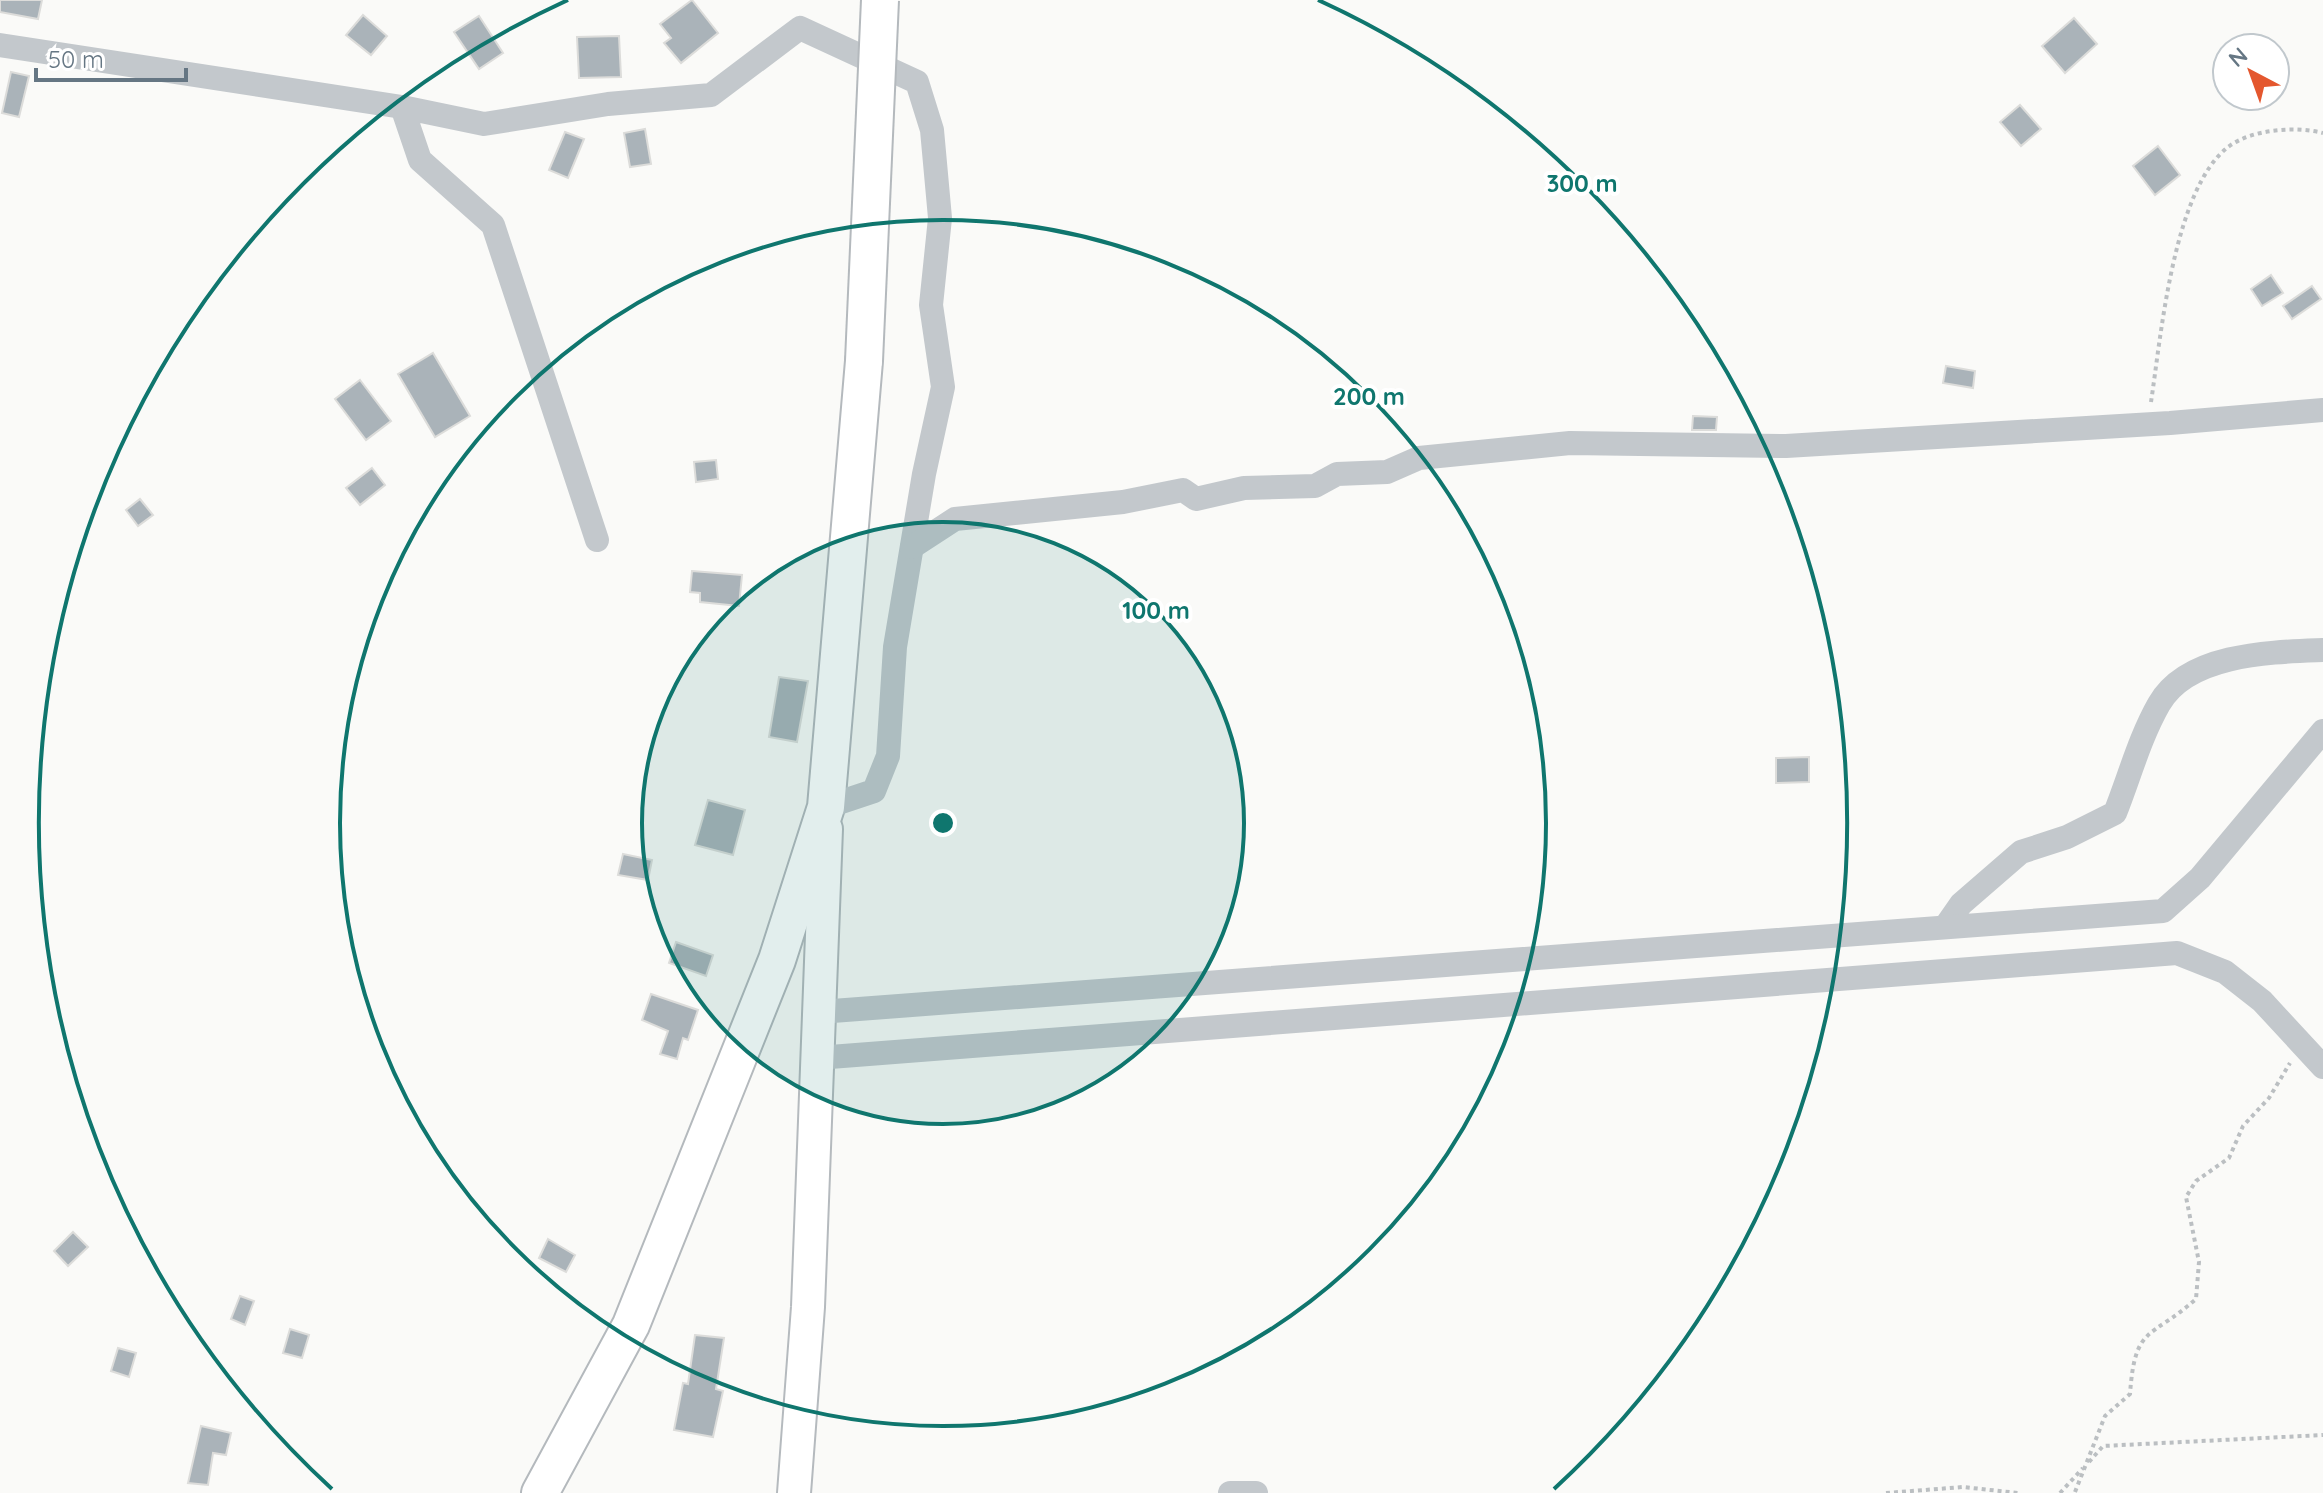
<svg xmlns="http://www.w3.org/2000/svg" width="2323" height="1493" font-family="Quicksand,sans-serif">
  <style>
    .building { fill: #aab3b9; stroke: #dcdcda; stroke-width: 2 }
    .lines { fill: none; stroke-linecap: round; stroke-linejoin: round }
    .major-casing { stroke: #b5babe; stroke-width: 36 }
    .highway-casing { stroke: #b4b9bd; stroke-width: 40 }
    .path { stroke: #bbbfc2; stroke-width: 4; stroke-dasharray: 4 4; stroke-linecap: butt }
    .minor { stroke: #c3c8cc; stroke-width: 24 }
    .major { stroke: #fff; stroke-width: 32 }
    .highway { stroke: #fff; stroke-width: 36 }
    .highway-bridge-casing { stroke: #b4b9bd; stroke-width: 40; stroke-linecap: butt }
    .highway-bridge { stroke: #fff; stroke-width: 36 }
    .ring { fill: none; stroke: #0f766e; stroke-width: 4 }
    .centre { fill: #0f766e; stroke: #fff; stroke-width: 4 }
    .ring-label { font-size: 24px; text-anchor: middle; font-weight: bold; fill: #0f766e; stroke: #fff; stroke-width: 8; stroke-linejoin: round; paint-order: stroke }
  </style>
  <rect width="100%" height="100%" fill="#fafaf8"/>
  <g class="building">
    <polygon points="0,0 42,0 38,19 0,12"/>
    <polygon points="692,0 718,33 681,63 664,43 671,38 660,24"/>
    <polygon points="363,15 387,36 371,55 346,35"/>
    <polygon points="479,16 503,53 479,69 454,32"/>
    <polygon points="2074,18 2097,44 2065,73 2042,46"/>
    <polygon points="619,36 621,77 579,78 577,37"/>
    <polygon points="11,72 29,76 19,117 2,113"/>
    <polygon points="2020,105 2041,129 2021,146 2000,122"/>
    <polygon points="645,129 651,164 630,167 624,133"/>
    <polygon points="565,132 584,139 568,178 549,170"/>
    <polygon points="2158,146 2180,175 2155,195 2133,166"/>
    <polygon points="2271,275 2283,293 2262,306 2251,289"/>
    <polygon points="2312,286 2321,299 2292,319 2283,306"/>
    <polygon points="433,353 470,416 435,437 398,374"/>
    <polygon points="1946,366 1975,371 1973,388 1943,383"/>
    <polygon points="360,380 391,421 366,440 335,399"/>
    <polygon points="1693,416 1717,417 1716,430 1692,430"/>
    <polygon points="716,460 718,479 696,482 694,462"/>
    <polygon points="372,468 385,485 360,505 346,488"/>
    <polygon points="140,499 153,515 138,526 126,510"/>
    <polygon points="692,571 742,575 739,606 700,602 700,593 690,592"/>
    <polygon points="779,677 808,681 797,742 769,737"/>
    <polygon points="1809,757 1809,782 1776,783 1776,758"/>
    <polygon points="708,800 745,810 733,855 695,845"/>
    <polygon points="623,854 652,860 648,880 618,875"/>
    <polygon points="676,942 713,955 706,976 669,963"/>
    <polygon points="651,994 698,1010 688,1040 683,1038 677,1059 660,1054 668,1031 642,1020"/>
    <polygon points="73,1232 88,1247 68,1266 54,1251"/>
    <polygon points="548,1239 575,1255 566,1272 539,1258"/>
    <polygon points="240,1296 254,1301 245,1325 231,1319"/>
    <polygon points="290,1329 309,1335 302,1358 283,1353"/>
    <polygon points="695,1335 724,1338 716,1389 723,1391 713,1437 674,1430 683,1383 688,1384"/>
    <polygon points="118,1348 136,1353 129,1377 111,1371"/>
    <polygon points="201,1426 231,1433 226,1455 213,1453 208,1485 188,1483"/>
  </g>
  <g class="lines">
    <defs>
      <polyline id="major" points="794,1493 808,1307 826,829"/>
      <polyline id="highway" points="540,1493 631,1325 777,960 826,807 864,361"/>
    </defs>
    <use href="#major" class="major-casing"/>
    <use href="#highway" class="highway-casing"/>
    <g class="path">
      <path d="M2151,402c10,-65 22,-212 77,-255 24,-18 67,-21 95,-14"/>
      <polyline points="2089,1462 2103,1446 2323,1435"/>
      <path d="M2075,1492l30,-76 25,-22c5,-70 20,-54 66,-95l3,-37 -13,-65 10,-16 33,-23 14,-32 26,-28 21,-35"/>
      <polyline points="1886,1493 1963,1487 2018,1493"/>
      <polyline points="2060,1493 2083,1468"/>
    </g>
    <g class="minor">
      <polyline points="0,45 402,107"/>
      <polyline points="597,540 493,225 420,160 402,107 484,124 608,104 711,95 800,28 917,82 932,130 940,218 931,305 943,387 924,474 895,647 888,756 874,791 826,807"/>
      <polyline points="912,547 955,519 1123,502 1183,490 1196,499 1244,488 1315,486 1337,474 1387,472 1419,458 1570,443 1786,446 2170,423 2323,410"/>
      <path d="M1945,927l16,-23 60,-52 46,-15 48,-24c14,-35 25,-76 44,-109 29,-51 114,-52 164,-54"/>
      <polyline points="819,1012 2163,911 2200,878 2323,731"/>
      <polyline points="817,1058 2177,953 2225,972 2262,1001 2323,1067"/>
      <polyline points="1230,1493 1256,1493"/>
    </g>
    <use href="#major" class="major"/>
    <use href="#highway" class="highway"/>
    <defs>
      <polyline id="highway-bridge" points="864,361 880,0"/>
    </defs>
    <use href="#highway-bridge" class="highway-bridge-casing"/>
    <use href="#highway-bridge" class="highway-bridge"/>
  </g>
  <circle cx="943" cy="823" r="301" fill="#0f766e" fill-opacity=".12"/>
  <g class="ring">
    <circle cx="943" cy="823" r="301"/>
    <circle cx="943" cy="823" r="603"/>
    <path d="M332 1489A904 904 0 0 1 568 0M1318 0A904 904 0 0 1 1554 1489"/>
  </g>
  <circle cx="943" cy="823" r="12" class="centre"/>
  <g class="ring-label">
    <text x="1582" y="192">300 m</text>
    <text x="1369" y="405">200 m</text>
    <text x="1156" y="619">100 m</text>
  </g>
  <g transform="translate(2251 72) rotate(319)"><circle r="38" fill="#ffffff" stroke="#c1c8cd" stroke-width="2"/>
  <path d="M0-6L14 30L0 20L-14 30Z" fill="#e4572e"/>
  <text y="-12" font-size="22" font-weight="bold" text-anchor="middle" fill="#657683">N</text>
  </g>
  <path d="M36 68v12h150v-12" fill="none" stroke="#657683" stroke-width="4"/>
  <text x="48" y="68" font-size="24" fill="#657683" stroke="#ffffff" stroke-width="6" paint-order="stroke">50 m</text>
</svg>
